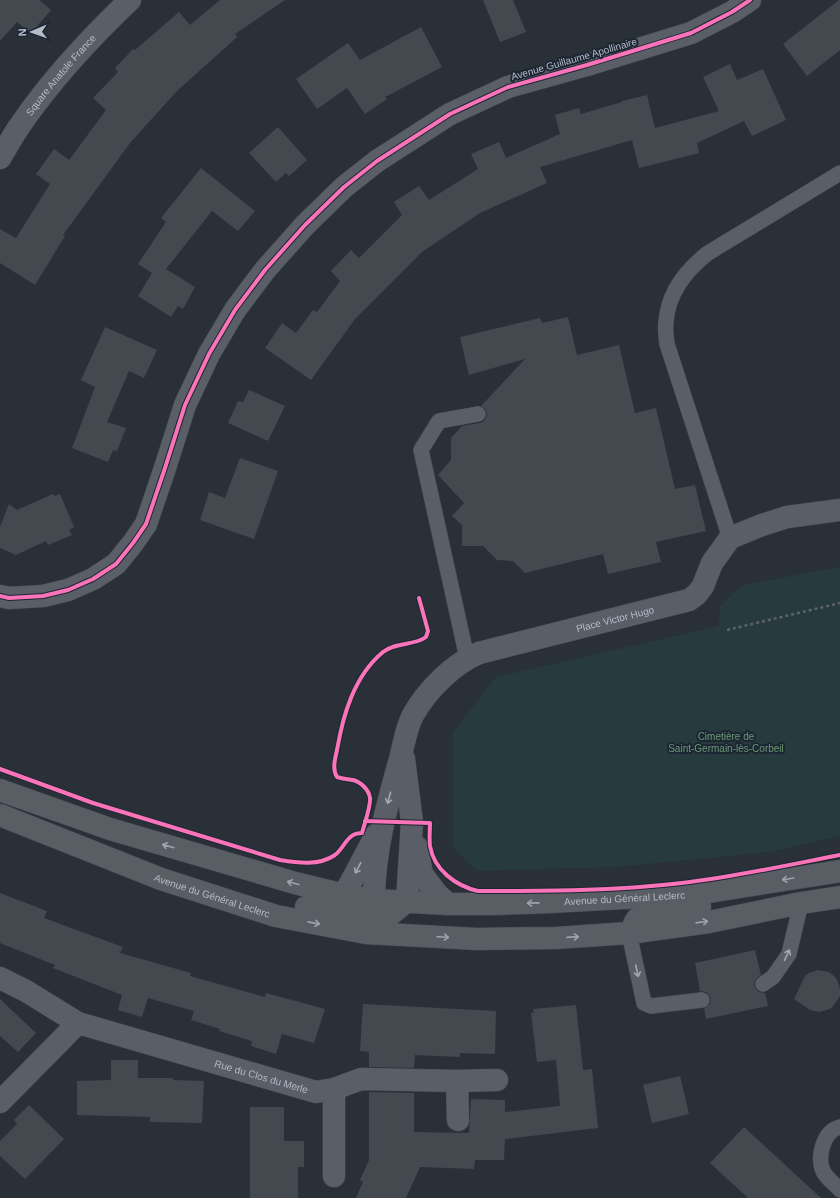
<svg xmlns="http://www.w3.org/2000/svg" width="840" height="1198" font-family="Arial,sans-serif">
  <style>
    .green { fill: #273a3e }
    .building { fill: #444950 }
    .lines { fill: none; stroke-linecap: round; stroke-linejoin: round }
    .service-casing { stroke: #484c53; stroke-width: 16 }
    .minor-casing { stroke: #484c53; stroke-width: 23 }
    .secondary-casing { stroke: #484c53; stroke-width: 23 }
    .path { stroke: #5d636a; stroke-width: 2.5; stroke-dasharray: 3 3; stroke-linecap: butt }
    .service { stroke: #5a5e66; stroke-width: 15 }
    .minor { stroke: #5a5e66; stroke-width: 22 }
    .secondary { stroke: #595d64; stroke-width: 22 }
    .cycleway-casing { stroke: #1d2633; stroke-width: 6 }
    .cycleway { stroke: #fb73b8; stroke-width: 4 }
    .oneway { stroke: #a2a9b5 }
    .oneway2 { stroke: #9da4b0 }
    .labels { text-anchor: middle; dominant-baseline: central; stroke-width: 4; stroke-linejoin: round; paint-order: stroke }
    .street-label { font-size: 10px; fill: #b4bcc9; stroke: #1d2633 }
    .park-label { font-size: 10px; fill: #6b9a76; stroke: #1d2633 }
  </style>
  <rect width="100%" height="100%" fill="#2a3038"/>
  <polygon class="green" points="840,567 840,836 770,852 616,867 477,871 453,847 453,732 496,677 719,626 720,607 742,585"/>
  <g class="building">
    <polygon points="0,0 39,0 51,10 31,33 17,22 0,41"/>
    <polygon points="220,0 285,0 235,34 237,37 176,92 130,143 63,235 65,236 35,285 0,263 0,229 16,238 50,184 36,174 54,149 69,160 106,110 93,98 118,72 115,68 133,49 135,50 179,12 190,25"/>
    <polygon points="483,0 513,0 526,32 500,42"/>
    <polygon points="839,0 840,0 840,50 807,76 783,44"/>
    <polygon points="421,27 442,67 385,97 387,99 365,114 347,88 317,109 296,79 348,43 360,60"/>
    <polygon points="730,64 737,80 763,69 786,120 752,136 744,121 697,143 699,153 639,168 632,140 540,167 547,183 480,213 422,252 355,319 311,380 265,348 282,323 296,333 313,310 317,312 340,281 331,271 351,250 359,258 402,215 394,202 419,186 429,200 478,169 471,154 499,142 506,158 560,134 555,115 579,108 581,114 622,102 622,101 647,95 655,128 719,111 703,77"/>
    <polygon points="278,127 307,160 289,176 286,173 276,182 249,153"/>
    <polygon points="201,168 255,211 238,231 212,211 166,269 195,287 183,309 178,306 171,317 138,296 152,273 138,264 166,222 161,218"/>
    <polygon points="568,317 577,355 619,345 635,413 656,408 675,489 695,485 706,531 656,542 661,562 608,574 603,554 525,573 513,561 497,560 483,546 462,546 462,525 452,516 464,503 438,475 451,460 451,438 462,426 480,423 484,421 486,417 487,413 485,409 481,406 525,359 469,375 460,337 540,318 542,323"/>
    <polygon points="105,327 157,350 144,378 129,371 107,422 126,428 117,451 113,450 108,462 72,448 95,387 81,380"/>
    <polygon points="249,390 285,406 268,441 228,423 238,401 243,402"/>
    <polygon points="240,458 278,471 254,539 200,520 209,492 225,498"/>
    <polygon points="53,494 55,496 60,494 74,527 69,530 72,535 48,545 46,541 16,555 0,548 0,527 9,504 17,510"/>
    <polygon points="0,893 47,911 44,918 123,947 120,953 191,973 190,976 265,997 266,993 325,1009 314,1043 282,1034 276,1054 251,1046 252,1041 219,1031 220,1029 191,1020 194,1011 148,998 142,1017 118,1010 122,995 53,968 55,965 0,943"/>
    <polygon points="755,950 761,975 755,980 754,985 756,989 759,992 765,993 768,1006 706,1019 704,1009 710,1004 711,999 709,995 706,992 700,991 695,963"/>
    <polygon points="818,970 829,972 834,976 837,980 840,989 840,996 834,1005 830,1009 819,1012 810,1010 794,999 805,976 809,973"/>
    <polygon points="0,999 36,1033 18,1052 0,1036"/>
    <polygon points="363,1004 496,1011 495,1054 460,1053 460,1057 415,1055 414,1068 369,1067 369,1052 360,1051"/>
    <polygon points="576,1005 583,1070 592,1069 598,1128 505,1139 504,1160 475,1160 474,1169 420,1167 406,1198 356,1198 363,1182 360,1180 369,1160 369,1092 414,1093 414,1132 469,1133 471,1099 505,1100 505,1112 560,1106 556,1060 537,1062 531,1013 534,1013 533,1009"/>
    <polygon points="111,1060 138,1060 138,1078 173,1078 173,1080 204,1081 202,1123 150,1122 150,1117 77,1115 77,1081 111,1080"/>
    <polygon points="680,1076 689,1114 652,1123 643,1085"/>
    <polygon points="29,1105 64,1139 25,1179 0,1156 0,1141 17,1124 14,1120"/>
    <polygon points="250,1107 284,1107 284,1141 304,1141 304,1167 298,1167 298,1198 250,1198"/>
    <polygon points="744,1127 821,1198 748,1198 710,1163"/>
  </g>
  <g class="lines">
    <defs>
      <g id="service">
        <path d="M730,538l-63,-194c-1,-7 -2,-15 -1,-22 2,-29 19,-51 42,-69l132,-80"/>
        <polyline points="467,658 421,450 439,421 478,414"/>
        <polyline points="629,933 644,1003 651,1006 702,1000"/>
        <polyline points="763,984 773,977 789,954 801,903"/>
        <path d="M840,1127c-17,4 -23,30 -17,44 3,7 12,13 17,19"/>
      </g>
      <g id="minor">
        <path id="s1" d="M0,158c7,-11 13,-23 21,-34 31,-45 69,-86 109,-124"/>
        <polyline points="0,596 9,598 43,596 68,590 93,579 116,564 133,543 146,524 165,468 185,405 209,354 235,310 265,270 305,225 344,187 377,161 450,114 508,87 587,65 691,33 732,12 750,0"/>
        <polyline points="404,759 412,822 407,901"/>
        <polyline points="417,847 422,874 437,894 448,904"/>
        <polyline points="344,895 376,835"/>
        <path id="s2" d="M374,900c0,-48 13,-95 26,-141 4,-15 6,-31 13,-44 14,-25 40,-51 66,-62l210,-53 8,-6 6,-8 9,-23 18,-25 32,-13 25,-8 53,-7"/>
        <polyline points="0,978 26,991 78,1023"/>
        <polyline points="457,1081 458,1120"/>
        <path id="s3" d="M0,1102l78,-79 238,69 18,-3 27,-10 96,2 40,-1"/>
        <polyline points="334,1176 334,1089"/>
      </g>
      <g id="secondary">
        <path id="s4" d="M0,790l110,39 185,54 49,12 30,5 74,4h48l55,-2 145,-8 144,-23"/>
        <path id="s5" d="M0,815l161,64 115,37 90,17 111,6 79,-1 73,-5 80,-11 92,-19 39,-6"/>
        <polyline points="306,907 385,919 407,901"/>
        <polyline points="634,924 637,919 664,912 700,907"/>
      </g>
    </defs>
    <use href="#service" class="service-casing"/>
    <use href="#minor" class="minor-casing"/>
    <use href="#secondary" class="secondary-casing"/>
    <polyline class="path" points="727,630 840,603"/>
    <use href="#service" class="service"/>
    <use href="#minor" class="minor"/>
    <use href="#secondary" class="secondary"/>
    <defs>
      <g id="cycleway">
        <polyline points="0,596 9,598 43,596 68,590 93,579 116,564 133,543 146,524 165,468 185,405 209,354 235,310 265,270 305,225 344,187 377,161 450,114 508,87 587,65 691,33 732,12 750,0"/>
        <path d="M0,769l93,34 187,57c18,3 39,6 55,-5 10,-8 12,-22 27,-22 2,-8 9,-27 8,-35 -1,-8 -9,-16 -17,-18 -5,-1 -10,-1 -16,-3 -5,-8 -2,-18 0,-27 6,-35 17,-74 46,-98 12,-10 31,-6 43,-15l2,-6 -9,-33"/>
        <path d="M365,821l65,2c0,7 -1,16 0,23 4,24 26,40 48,45 68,0 136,0 204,-8 52,-6 106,-18 158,-28"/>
      </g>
    </defs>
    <use href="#cycleway" class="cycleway-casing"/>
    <use href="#cycleway" class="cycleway"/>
  </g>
  <defs><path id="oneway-shaft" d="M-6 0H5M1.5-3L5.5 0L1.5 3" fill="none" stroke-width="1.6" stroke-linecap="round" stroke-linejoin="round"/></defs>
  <g class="oneway">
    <use href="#oneway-shaft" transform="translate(389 798) rotate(105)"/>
    <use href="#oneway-shaft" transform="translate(358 868) rotate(118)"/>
    <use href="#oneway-shaft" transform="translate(787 955) rotate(-65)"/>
    <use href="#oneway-shaft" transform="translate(637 971) rotate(78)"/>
  </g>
  <g class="oneway2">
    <use href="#oneway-shaft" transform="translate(168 846) rotate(-164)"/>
    <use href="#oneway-shaft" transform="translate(788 879) rotate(171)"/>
    <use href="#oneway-shaft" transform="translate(293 883) rotate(-165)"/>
    <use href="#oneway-shaft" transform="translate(533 903) rotate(179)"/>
    <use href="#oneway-shaft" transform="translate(702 922) rotate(-8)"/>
    <use href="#oneway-shaft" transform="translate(314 923) rotate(11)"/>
    <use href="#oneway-shaft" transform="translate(443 937) rotate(3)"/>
    <use href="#oneway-shaft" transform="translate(573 937) rotate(-4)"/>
  </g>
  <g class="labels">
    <g class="street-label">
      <text transform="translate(574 59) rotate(-16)">Avenue Guillaume Apollinaire</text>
      <text stroke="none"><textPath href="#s1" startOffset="103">Square Anatole France</textPath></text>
      <text stroke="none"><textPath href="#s2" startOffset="422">Place Victor Hugo</textPath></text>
      <text stroke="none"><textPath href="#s5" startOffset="227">Avenue du Général Leclerc</textPath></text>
      <text stroke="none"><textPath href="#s4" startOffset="641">Avenue du Général Leclerc</textPath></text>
      <text stroke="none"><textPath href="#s3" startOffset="302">Rue du Clos du Merle</textPath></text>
    </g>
    <g class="park-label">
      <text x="726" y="736">Cimetière de<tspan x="726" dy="12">Saint-Germain-lès-Corbeil</tspan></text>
    </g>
  </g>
  <g transform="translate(32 32) rotate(268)" stroke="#1d2633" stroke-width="3" paint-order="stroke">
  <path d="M0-3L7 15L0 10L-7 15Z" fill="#b4bcc9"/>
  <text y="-6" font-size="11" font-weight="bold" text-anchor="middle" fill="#b4bcc9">N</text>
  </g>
</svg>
